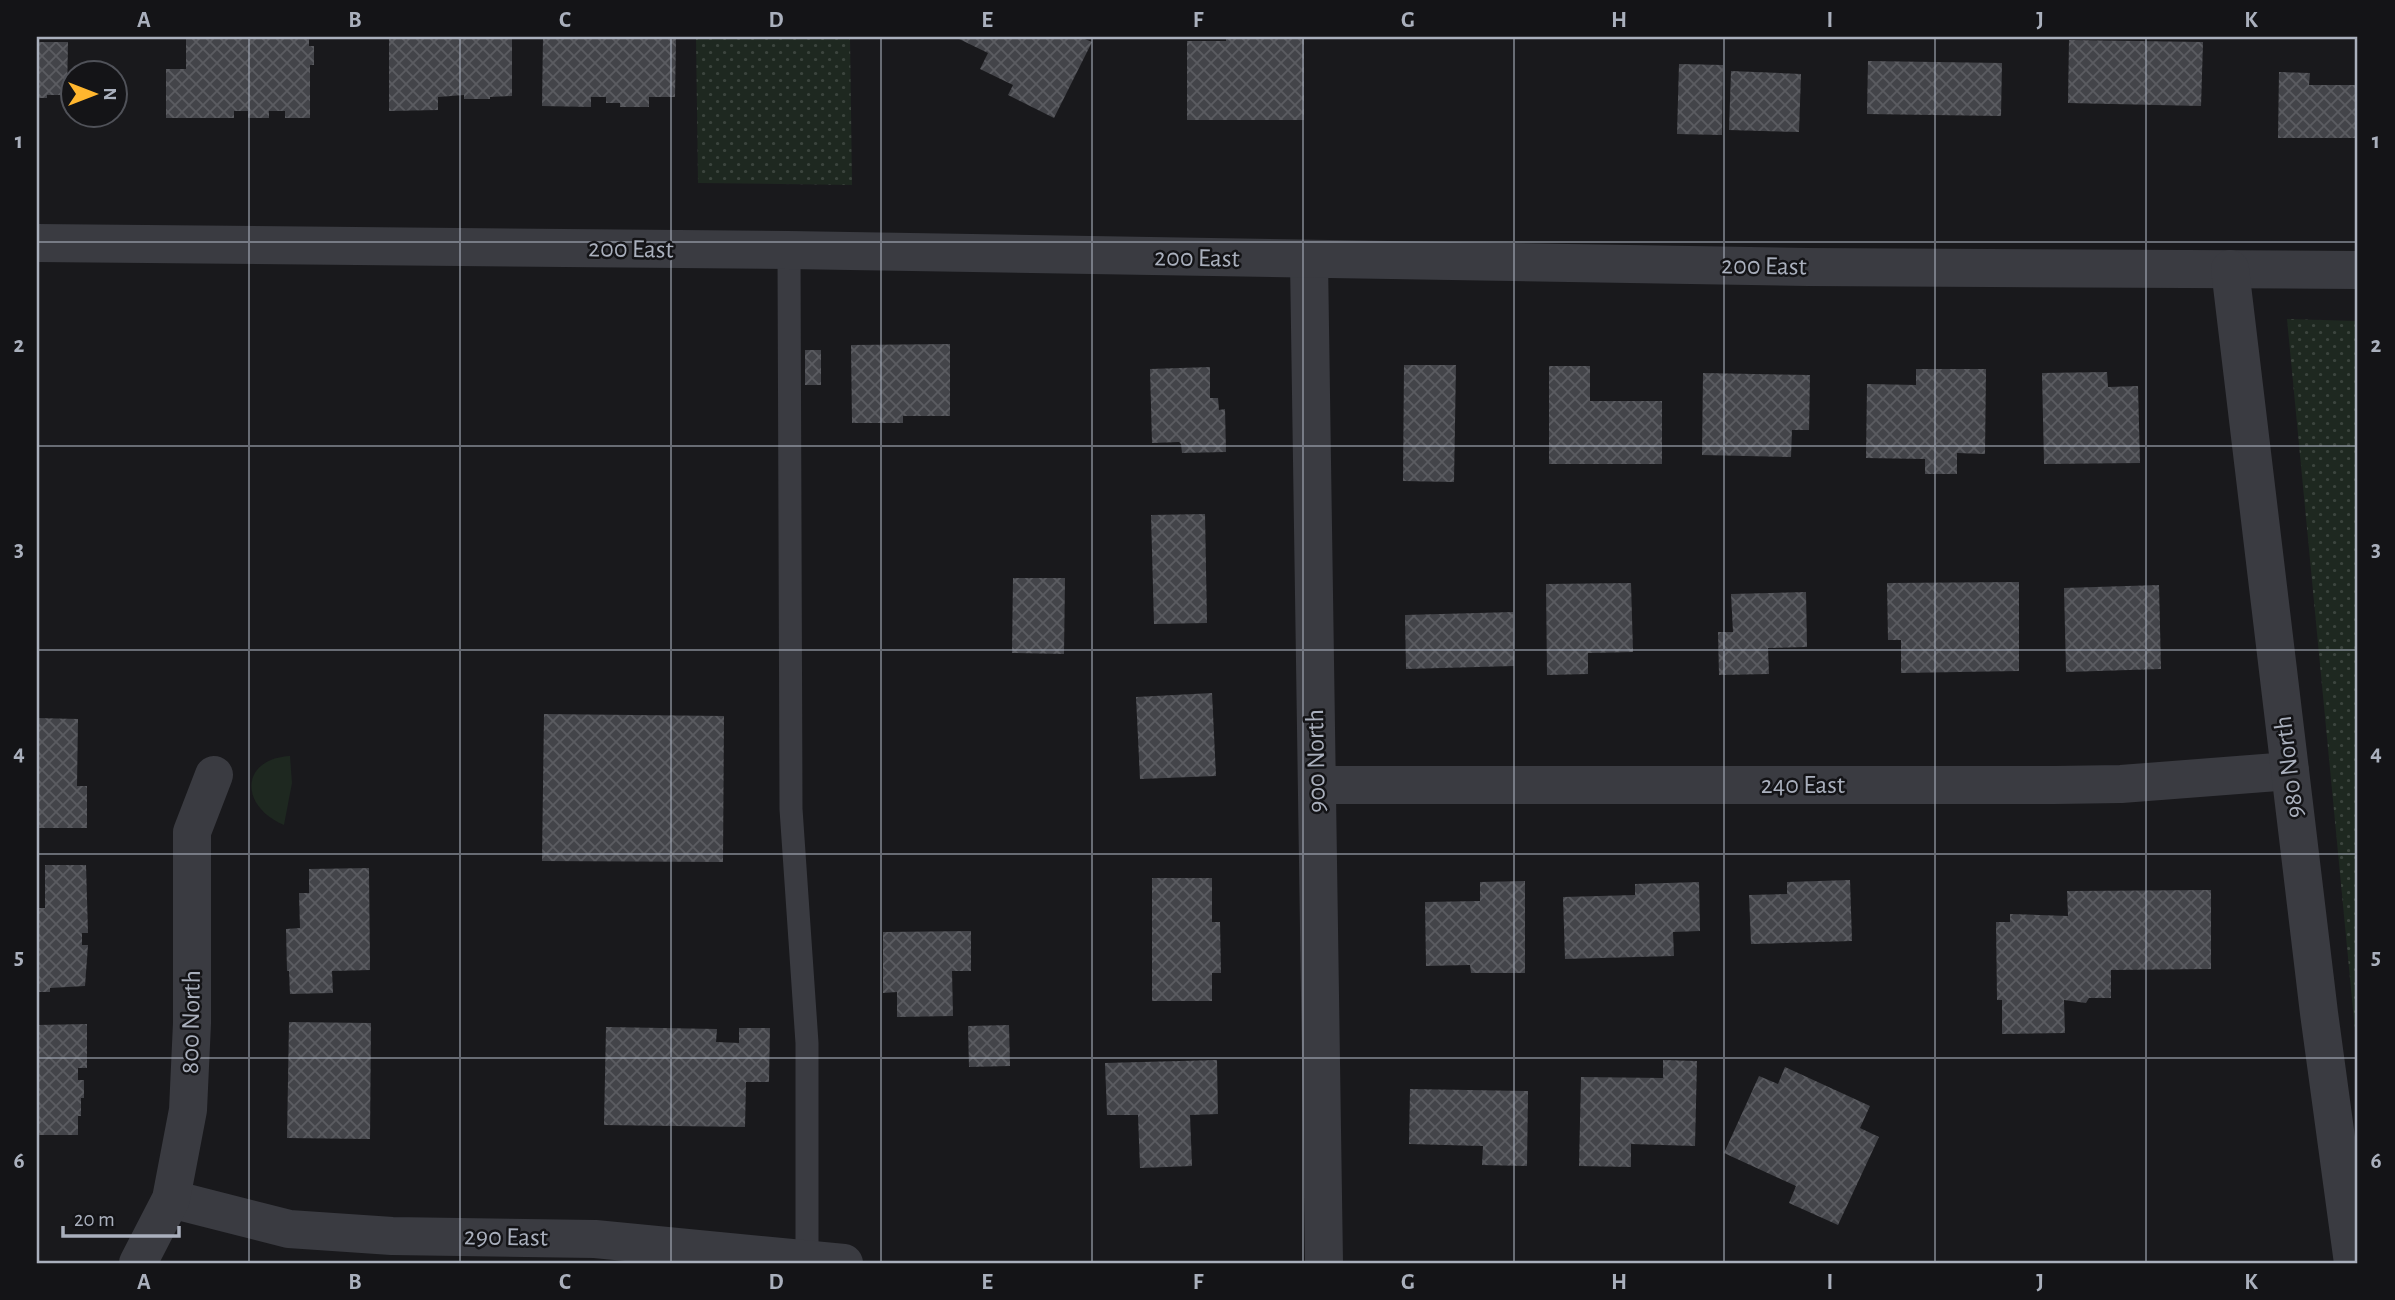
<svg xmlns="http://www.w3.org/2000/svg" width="2395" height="1300" font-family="'Alegreya Sans',sans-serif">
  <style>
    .grass { fill: url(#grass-dots) }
    .pitch { fill: #1e2820 }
    .building { fill: url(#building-cross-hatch) }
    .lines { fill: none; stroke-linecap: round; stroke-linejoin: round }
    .service { stroke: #3a3b41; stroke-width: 23 }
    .minor { stroke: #3a3b41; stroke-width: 38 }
    .tertiary { stroke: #3a3b41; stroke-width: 38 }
    .grid { fill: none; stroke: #aab0bd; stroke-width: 2; stroke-opacity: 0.55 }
    .labels { text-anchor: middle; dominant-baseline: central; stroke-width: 5; stroke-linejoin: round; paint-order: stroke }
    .street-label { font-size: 26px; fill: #aab0bd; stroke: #141417 }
    .neatline { fill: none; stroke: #aab0bd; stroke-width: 2.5 }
    .grid-label { font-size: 23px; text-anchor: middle; font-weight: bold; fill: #aab0bd }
  </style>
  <defs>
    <pattern id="grass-dots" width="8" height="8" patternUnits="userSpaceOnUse" patternTransform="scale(1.75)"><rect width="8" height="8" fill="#1e2820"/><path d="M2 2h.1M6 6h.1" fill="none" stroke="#3c453e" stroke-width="1.8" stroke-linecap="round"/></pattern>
    <pattern id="building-cross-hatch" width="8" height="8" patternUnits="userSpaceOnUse" patternTransform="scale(1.75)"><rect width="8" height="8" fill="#434449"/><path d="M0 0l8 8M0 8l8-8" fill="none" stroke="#5b5c61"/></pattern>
  </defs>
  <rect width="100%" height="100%" fill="#19191c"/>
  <g class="grass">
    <polygon points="696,37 850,37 852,185 698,183"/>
    <polygon points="2287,319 2358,321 2358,1062"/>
  </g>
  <path class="pitch" d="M290,756l2,27 -8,42c-44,-18 -45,-66 6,-69z"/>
  <g class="building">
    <polygon points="186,37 309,37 309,46 314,46 314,65 310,65 310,118 285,118 285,111 269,111 269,118 248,118 248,111 234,111 234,118 166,118 166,69 186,69"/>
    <polygon points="389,37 512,37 512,96 490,97 490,99 464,99 464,95 438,97 438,110 389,111"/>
    <polygon points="543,37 676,38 675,97 649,97 649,107 620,107 620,103 606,103 606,97 591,97 591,107 542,106"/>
    <polygon points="955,37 1080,37 1092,42 1054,118 1008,95 1013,85 980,69 988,53"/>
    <polygon points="1226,37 1304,37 1304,120 1187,120 1187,41 1226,41"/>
    <polygon points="2069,40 2203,42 2201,106 2068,103"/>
    <polygon points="37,42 68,42 67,95 47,95 47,98 37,98"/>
    <polygon points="1868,61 2002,63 2001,116 1867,114"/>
    <polygon points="1679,64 1723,65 1722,135 1677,134"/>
    <polygon points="1731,71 1801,74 1799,132 1729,130"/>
    <polygon points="2279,72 2310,73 2309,85 2358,85 2358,138 2278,138"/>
    <polygon points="950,344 950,416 903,416 903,423 852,423 851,345"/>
    <rect x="805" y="350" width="16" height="35"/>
    <polygon points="1404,365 1456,365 1454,482 1403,481"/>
    <polygon points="1549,366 1590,366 1590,401 1662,401 1662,464 1549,464"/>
    <polygon points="1210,367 1210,398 1218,398 1219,410 1225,409 1226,452 1182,453 1181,444 1179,442 1152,443 1150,369"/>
    <polygon points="1916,369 1986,369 1985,454 1957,453 1957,474 1925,474 1925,459 1866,458 1867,384 1916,385"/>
    <polygon points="2107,372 2108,387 2138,386 2140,463 2044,464 2042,373"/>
    <polygon points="1703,373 1810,375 1809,430 1792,430 1791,457 1702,455"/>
    <polygon points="1205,514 1207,623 1154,624 1151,515"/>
    <polygon points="1013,578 1065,578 1064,654 1012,653"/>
    <polygon points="2019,582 2019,671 1901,673 1901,640 1888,640 1887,583"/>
    <polygon points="1631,583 1633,652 1588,653 1588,674 1547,675 1546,584"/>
    <polygon points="2159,585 2161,669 2066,672 2064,588"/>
    <polygon points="1806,592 1807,647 1768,648 1769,674 1719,675 1718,632 1733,632 1731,594"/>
    <polygon points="1513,612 1514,666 1406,669 1405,615"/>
    <polygon points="1212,693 1216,776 1140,779 1136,697"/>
    <polygon points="544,714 724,716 723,862 542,861"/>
    <polygon points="37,718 78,719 77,786 87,786 87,828 37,828"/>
    <polygon points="45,865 86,865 88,933 82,933 82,945 88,945 85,986 50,988 50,992 37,992 37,908 45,908"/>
    <polygon points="369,868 370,970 332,971 333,993 290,994 289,971 287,971 286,929 300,928 299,893 309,893 309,869"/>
    <polygon points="1152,878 1212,878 1212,922 1220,922 1221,973 1212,973 1212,1001 1152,1001"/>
    <polygon points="1850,880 1852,941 1751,944 1749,895 1787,894 1787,882"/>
    <polygon points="1525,881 1525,973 1471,973 1470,965 1426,966 1425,902 1480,901 1480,882"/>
    <polygon points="1699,882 1700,931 1673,932 1674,956 1565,959 1563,897 1635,895 1635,884"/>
    <polygon points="2211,890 2211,969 2111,970 2111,998 2089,998 2086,1003 2064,1000 2065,1033 2002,1034 2002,1000 1997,1000 1996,922 2010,922 2010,914 2068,916 2067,891"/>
    <polygon points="971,931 971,971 952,971 953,1016 897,1017 897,992 883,993 883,932"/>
    <polygon points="289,1022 371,1023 370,1139 287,1138"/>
    <polygon points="87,1024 87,1068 78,1068 78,1080 84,1080 84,1098 81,1098 81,1116 78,1116 78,1135 37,1135 37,1025"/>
    <polygon points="1009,1025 1010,1066 969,1067 968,1026"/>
    <polygon points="606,1027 717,1029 716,1042 739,1043 739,1028 770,1028 769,1082 746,1082 745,1127 604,1125"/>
    <polygon points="1217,1060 1218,1114 1190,1115 1192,1166 1140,1168 1138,1115 1107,1115 1105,1063"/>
    <polygon points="1663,1060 1697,1061 1695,1146 1631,1144 1631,1167 1579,1166 1581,1077 1663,1078"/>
    <polygon points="1785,1067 1870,1106 1860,1128 1879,1137 1838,1225 1789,1203 1796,1186 1724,1153 1759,1076 1778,1084"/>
    <polygon points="1410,1089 1528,1091 1527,1166 1482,1165 1483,1146 1409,1144"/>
  </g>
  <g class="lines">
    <polyline class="service" points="789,250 791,809 807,1043 807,1260"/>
    <g class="minor">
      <polyline points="1309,260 1324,1263"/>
      <polyline points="1317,785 2055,785 2121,784 2290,771"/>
      <polyline points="171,1199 289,1229 392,1236 595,1239 844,1263"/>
      <polyline points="138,1263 171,1199 188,1110 192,1023 192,832 214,775"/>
    </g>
    <g class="tertiary">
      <polyline points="37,243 789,250 1808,267 2358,270"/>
      <polyline points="2230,269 2319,1013 2353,1263"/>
    </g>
  </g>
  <path class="grid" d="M249,37v1226M460,37v1226M671,37v1226M881,37v1226M1092,37v1226M1303,37v1226M1514,37v1226M1724,37v1226M1935,37v1226M2146,37v1226M37,242h2321M37,446h2321M37,650h2321M37,854h2321M37,1058h2321"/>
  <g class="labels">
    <g class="street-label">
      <text transform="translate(631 249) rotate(1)">200 East</text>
      <text transform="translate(1197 258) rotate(1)">200 East</text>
      <text transform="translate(1764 266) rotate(1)">200 East</text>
      <text transform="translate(1316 761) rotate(-91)">900 North</text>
      <text transform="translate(2289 767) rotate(-97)">980 North</text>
      <text x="1803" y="785">240 East</text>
      <text transform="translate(191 1022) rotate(-89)">800 North</text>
      <text transform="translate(506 1237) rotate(1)">290 East</text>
    </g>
  </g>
  <rect width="2395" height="1300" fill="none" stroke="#141417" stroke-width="77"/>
  <g transform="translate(94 94) rotate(90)"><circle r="33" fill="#141417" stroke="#505259" stroke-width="2"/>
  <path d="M0-5L12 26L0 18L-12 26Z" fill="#ffb62e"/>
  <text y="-10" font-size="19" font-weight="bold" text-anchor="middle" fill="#aab0bd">N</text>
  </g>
  <path d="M63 1226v10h116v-10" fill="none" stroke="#aab0bd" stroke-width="3.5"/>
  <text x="74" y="1226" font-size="21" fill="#aab0bd" stroke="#141417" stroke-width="5" paint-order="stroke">20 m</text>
  <rect x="38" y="38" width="2318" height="1224" class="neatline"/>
  <g class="grid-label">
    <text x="144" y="27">A</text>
    <text x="355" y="27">B</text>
    <text x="565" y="27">C</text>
    <text x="776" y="27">D</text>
    <text x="987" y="27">E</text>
    <text x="1198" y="27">F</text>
    <text x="1408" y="27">G</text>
    <text x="1619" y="27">H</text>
    <text x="1830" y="27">I</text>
    <text x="2040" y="27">J</text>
    <text x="2251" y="27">K</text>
    <text x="19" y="148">1</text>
    <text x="2376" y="148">1</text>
    <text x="19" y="352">2</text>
    <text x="2376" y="352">2</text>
    <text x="19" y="556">3</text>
    <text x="2376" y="556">3</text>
    <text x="19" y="760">4</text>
    <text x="2376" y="760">4</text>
    <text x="19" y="964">5</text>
    <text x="2376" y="964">5</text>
    <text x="19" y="1168">6</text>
    <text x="2376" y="1168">6</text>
    <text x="144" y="1289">A</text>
    <text x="355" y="1289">B</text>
    <text x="565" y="1289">C</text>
    <text x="776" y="1289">D</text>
    <text x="987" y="1289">E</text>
    <text x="1198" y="1289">F</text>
    <text x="1408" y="1289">G</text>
    <text x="1619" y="1289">H</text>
    <text x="1830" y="1289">I</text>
    <text x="2040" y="1289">J</text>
    <text x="2251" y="1289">K</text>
  </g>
</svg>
